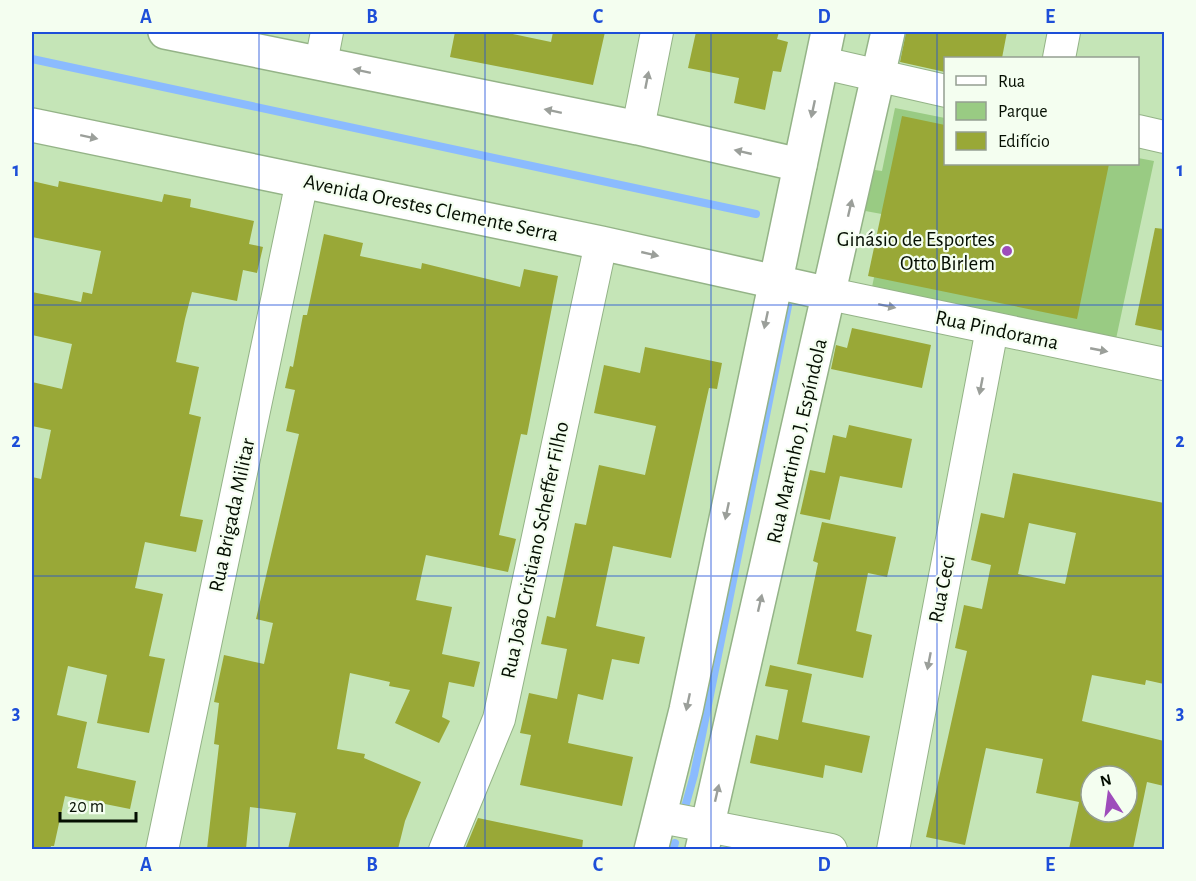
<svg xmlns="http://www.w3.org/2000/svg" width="1196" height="881" font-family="'Alegreya Sans',sans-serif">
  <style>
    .green { fill: #99cb83 }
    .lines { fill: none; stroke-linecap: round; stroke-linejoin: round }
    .stream { stroke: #8bbbfe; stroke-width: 8 }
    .building { fill: #99a837; fill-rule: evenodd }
    .minor-casing { stroke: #94b387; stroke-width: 34 }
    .major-casing { stroke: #94b387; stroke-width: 36 }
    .minor { stroke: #fff; stroke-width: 32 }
    .major { stroke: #fff; stroke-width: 33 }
    .oneway { fill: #9b9f9a }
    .grid { fill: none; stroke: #1d4ed8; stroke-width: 1.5; stroke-opacity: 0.55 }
    .poi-dot { fill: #9e4cbb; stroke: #f4fef0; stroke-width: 2 }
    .labels { text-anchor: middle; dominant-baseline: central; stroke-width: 4.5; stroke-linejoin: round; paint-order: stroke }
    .street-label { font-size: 21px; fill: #050f02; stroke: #f4fef0 }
    .poi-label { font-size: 21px; fill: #050f02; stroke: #f4fef0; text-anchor: end }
    .neatline { fill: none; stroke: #1d4ed8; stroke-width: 2 }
    .grid-label { font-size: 20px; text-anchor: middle; font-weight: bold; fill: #1d4ed8 }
  </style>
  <rect width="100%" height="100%" fill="#c5e5b7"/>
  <polygon class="green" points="895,108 945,118 946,164 1138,164 1138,158 1154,161 1116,339 872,287 887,215 860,210 868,169 882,171"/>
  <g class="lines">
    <g class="stream">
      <polyline points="32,59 756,214"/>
      <polyline points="685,807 694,775 788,306"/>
      <polyline points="673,850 675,843"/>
    </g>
  </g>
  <g class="building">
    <polygon points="455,32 503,32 551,42 553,32 605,32 593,85 450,57"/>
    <polygon points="696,32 779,32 777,39 788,42 781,72 773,71 765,110 734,103 739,78 688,68"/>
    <polygon points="906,32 1007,32 1002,58 945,58 945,72 900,62"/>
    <polygon points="902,116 945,125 945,164 1109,164 1077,319 868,276"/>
    <polygon points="32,181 58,187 59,181 162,202 164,194 191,199 190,207 254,221 249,244 263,247 257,273 243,270 237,301 192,292 185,319 176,362 199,367 189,414 201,417 180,516 203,520 196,552 145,542 135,588 163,594 149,656 165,659 149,733 97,723 107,675 68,666 57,715 87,722 77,768 136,781 130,809 65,796 54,846 51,846 50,849 32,849 32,477 41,479 51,430 32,426 32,382 62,389 72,344 32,335 32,292 81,302 83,292 92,294 101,251 32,237"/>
    <polygon points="1155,228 1164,229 1164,331 1135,325"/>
    <polygon points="324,234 363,243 360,256 421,269 422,263 520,287 524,269 558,276 527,435 521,434 499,535 516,539 508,572 426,555 416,600 452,607 442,654 480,662 474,687 449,682 442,717 450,721 439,743 395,723 410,690 389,686 390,682 350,673 337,749 365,754 364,758 421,782 405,821 398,849 288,849 296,813 250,807 246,849 207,849 219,745 214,744 219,703 214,702 224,655 264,664 273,623 256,619 299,434 286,431 295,390 285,388 290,366 293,367 303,315 307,315"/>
    <polygon points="852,328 931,345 922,388 831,369 836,345 847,348"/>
    <polygon points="645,347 722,363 717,389 709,388 671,558 613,546 596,626 645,637 639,664 612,659 603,700 578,694 568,743 633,757 622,806 520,785 531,735 520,733 529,693 557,699 567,649 541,644 547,616 555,618 575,523 586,525 599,465 645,475 656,426 594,413 604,365 640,373"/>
    <polygon points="849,425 912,439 902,488 840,476 830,520 800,514 810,470 825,473 833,435 846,438"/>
    <path d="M1013,473l151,30v181l-18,-4 -1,5 -53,-10 -10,46 82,20v45l-17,-4 -14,67h-64l10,-47 -43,-9 7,-34 -57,-11 -21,97 -39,-8 41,-186 -12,-3 9,-43 18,4 9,-44 -20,-5 10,-47 23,5zM1029,523l47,10 -11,51 -47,-10zM1091,776h36v36h-36z"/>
    <polygon points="822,522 896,537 887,577 868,573 856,631 872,635 863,678 797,664 818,563 813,561"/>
    <polygon points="770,665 812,674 802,722 870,736 862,773 825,765 823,778 750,763 756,735 778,740 788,690 765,686"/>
    <polygon points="478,818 583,840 582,849 465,849"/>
  </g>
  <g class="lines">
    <defs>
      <g id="minor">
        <polyline points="1059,58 1064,32"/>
        <polyline points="321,63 327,32"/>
        <polyline points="823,63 946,91"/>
        <polyline points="638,128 657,32"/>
        <polyline points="1138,131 1164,137"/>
        <polyline points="830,294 1164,364"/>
        <polyline points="661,817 831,850"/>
        <polyline points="162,850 302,181"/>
        <polyline points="445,850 499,719 601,243"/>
        <polyline points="893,850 992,329"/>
      </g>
      <g id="major">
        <polyline points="165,32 638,128 800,165"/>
        <polyline points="32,125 601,243 830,294"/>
        <polyline points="651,850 686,710 828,32"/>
        <polyline points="702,850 888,32"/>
      </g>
    </defs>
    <use href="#minor" class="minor-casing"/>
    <use href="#major" class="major-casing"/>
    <use href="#minor" class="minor"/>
    <use href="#major" class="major"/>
  </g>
  <defs><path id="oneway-solid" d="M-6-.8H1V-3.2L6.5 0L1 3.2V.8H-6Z" transform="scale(1.5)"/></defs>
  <g class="oneway">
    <use href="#oneway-solid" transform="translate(362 71) rotate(-168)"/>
    <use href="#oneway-solid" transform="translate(647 80) rotate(-79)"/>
    <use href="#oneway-solid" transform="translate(813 109) rotate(102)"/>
    <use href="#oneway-solid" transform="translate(553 111) rotate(-168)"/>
    <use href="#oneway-solid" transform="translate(89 137) rotate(12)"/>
    <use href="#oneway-solid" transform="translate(743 152) rotate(-167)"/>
    <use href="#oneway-solid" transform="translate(850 208) rotate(-77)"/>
    <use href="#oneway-solid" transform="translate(650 254) rotate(13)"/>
    <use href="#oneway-solid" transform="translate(887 306) rotate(12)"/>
    <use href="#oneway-solid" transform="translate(766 320) rotate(102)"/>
    <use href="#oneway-solid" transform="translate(1099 350) rotate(11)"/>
    <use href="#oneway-solid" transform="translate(981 386) rotate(101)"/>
    <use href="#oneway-solid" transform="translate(727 511) rotate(102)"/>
    <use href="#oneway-solid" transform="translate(760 603) rotate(-77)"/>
    <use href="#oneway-solid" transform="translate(929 661) rotate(101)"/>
    <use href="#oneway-solid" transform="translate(688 702) rotate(102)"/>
    <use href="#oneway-solid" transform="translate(717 793) rotate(-77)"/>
  </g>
  <path class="grid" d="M259,32v818M485,32v818M711,32v818M937,32v818M32,305h1132M32,576h1132"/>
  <circle class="poi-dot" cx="1007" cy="251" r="6"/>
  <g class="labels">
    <g class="street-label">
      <text transform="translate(431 208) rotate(12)">Avenida Orestes Clemente Serra</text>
      <text transform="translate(997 330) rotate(12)">Rua Pindorama</text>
      <text transform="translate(797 441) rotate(-77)">Rua Martinho J. Espíndola</text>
      <text transform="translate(232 515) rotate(-78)">Rua Brigada Militar</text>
      <text transform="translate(535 550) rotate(-78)">Rua João Cristiano Scheffer Filho</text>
      <text transform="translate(942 589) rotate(-79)">Rua Ceci</text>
    </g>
    <g class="poi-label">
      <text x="995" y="239">Ginásio de Esportes<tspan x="995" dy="24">Otto Birlem</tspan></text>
    </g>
  </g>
  <rect width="1196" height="881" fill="none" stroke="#f4fef0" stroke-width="66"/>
  <rect x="944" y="57" width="195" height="108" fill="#f4fef0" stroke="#949e91" stroke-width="1.5"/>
  <rect x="956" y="76" width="30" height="9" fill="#ffffff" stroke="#949e91" stroke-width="1.5"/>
  <text x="998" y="87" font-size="18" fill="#050f02">Rua</text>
  <rect x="956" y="102" width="30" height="18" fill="#99cb83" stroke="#949e91" stroke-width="1.5"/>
  <text x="998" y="117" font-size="18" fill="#050f02">Parque</text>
  <rect x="956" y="132" width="30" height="18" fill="#99a837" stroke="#949e91" stroke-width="1.5"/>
  <text x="998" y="147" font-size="18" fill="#050f02">Edifício</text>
  <g transform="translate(1109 794) rotate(347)"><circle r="28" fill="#f4fef0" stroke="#949e91" stroke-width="1.5"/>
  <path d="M0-4.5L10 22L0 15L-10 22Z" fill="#9e4cbb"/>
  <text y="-9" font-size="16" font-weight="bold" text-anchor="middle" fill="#050f02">N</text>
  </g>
  <path d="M60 812v9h76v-9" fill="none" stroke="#050f02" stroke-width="3"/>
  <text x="69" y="812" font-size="18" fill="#050f02" stroke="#f4fef0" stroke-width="4.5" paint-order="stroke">20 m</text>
  <rect x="33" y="33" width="1130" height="815" class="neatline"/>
  <g class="grid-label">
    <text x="146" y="23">A</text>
    <text x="372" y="23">B</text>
    <text x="598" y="23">C</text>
    <text x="824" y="23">D</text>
    <text x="1050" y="23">E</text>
    <text x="16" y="176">1</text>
    <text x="1180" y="176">1</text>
    <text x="16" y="447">2</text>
    <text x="1180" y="447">2</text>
    <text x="16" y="719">3</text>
    <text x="1180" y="719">3</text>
    <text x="146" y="871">A</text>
    <text x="372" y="871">B</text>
    <text x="598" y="871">C</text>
    <text x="824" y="871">D</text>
    <text x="1050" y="871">E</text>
  </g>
</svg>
